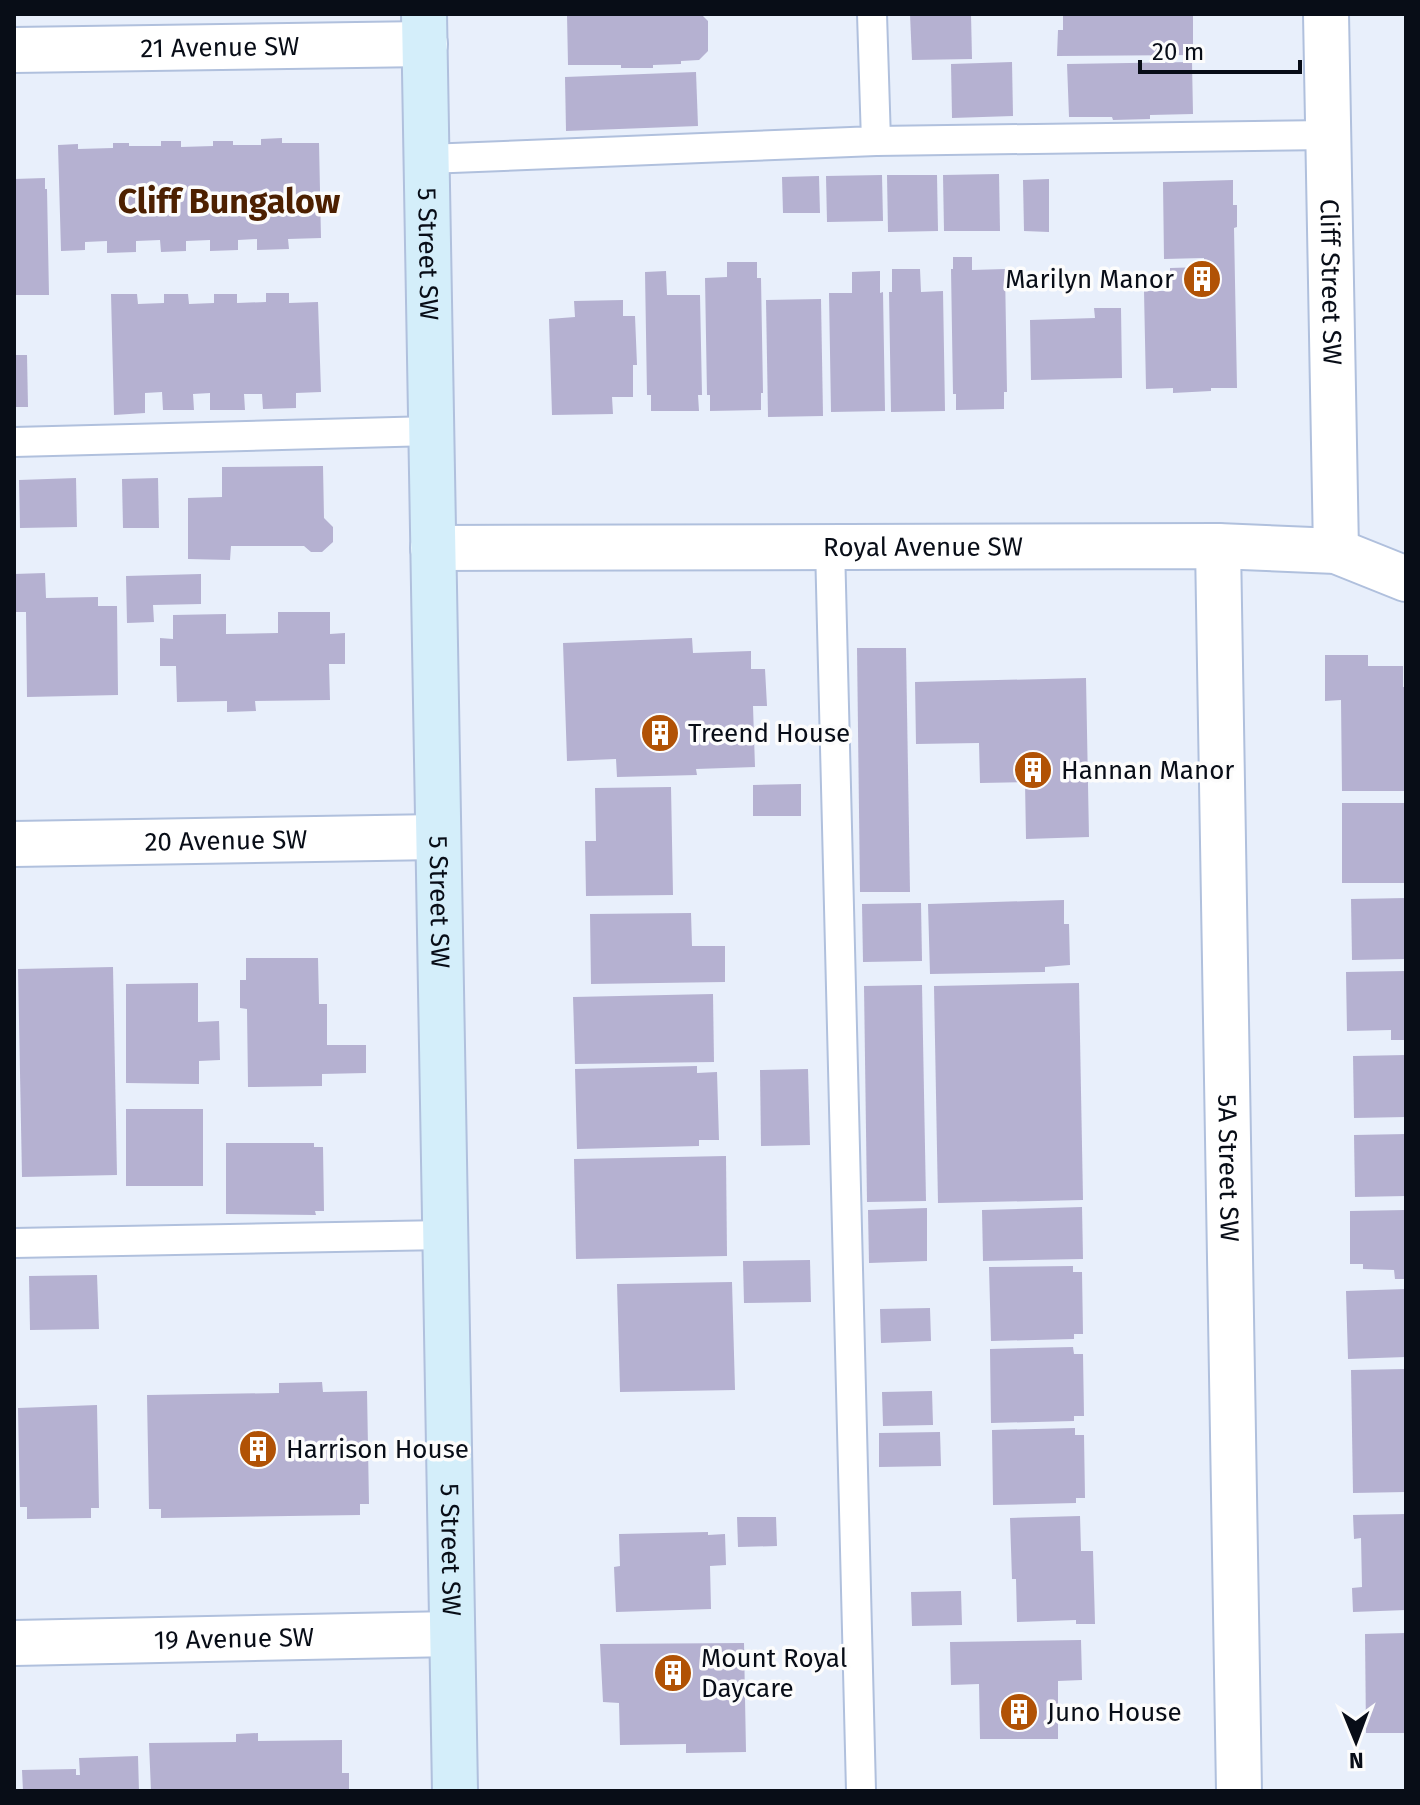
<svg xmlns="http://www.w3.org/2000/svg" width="1420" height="1805" font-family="'Fira Sans',sans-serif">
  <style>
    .building { fill: #b5b1d1 }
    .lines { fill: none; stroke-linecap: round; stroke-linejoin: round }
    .lane-casing { stroke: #b0c0dd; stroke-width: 32 }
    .street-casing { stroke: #b0c0dd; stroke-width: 48 }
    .secondary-casing { stroke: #b0c0dd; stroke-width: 48 }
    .lane { stroke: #fff; stroke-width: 28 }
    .street { stroke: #fff; stroke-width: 44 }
    .secondary { stroke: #d4eefa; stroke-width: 44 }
    .labels { text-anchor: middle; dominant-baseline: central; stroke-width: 7; stroke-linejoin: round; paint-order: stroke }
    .street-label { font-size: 26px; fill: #080d17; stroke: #fcfcfc }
    .poi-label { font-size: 26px; fill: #080d17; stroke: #fcfcfc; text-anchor: start }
    .district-label { font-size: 34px; font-weight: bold; fill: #4d2001; stroke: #fcfcfc }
  </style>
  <rect width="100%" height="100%" fill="#e8effb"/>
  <g class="building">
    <polygon points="567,14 701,14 708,21 708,51 699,60 681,61 681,64 653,65 653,68 621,68 621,65 568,65"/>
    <polygon points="910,14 971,14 972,59 912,60"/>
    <polygon points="1063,14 1193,14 1193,55 1057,56 1058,30 1063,30"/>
    <polygon points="1012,62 1013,116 952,118 951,64"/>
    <polygon points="1192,62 1193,114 1150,115 1150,119 1113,120 1112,117 1069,117 1067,64"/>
    <polygon points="696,72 698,126 566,131 565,77"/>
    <polygon points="282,138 282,143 319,143 321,238 288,239 289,249 257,250 257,239 238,240 238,250 210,251 210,240 186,241 186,251 161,252 160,240 136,241 136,252 107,253 107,241 85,242 85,250 61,251 58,145 78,144 78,149 113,148 113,143 129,143 129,146 161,146 161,141 181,141 181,147 213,146 213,141 233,141 233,145 261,145 261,139"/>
    <polygon points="999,174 1000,231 944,231 943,175"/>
    <polygon points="882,175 883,221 827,222 826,176"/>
    <polygon points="887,175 937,175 938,231 888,232"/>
    <polygon points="819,176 820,213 783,213 782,177"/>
    <polygon points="45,178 45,189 47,189 49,295 14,295 14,179"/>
    <polygon points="1049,179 1049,232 1024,231 1023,180"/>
    <polygon points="1233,180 1233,205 1237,205 1237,227 1234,228 1237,388 1211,388 1211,391 1173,393 1173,388 1146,389 1144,291 1170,291 1170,268 1204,267 1204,258 1164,259 1163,182"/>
    <polygon points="953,257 972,257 972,270 1005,269 1007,392 1004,392 1004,409 956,410 956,394 953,394 951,269 953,269"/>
    <polygon points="727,262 757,262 757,278 761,278 763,393 761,393 761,410 710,411 710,395 707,395 705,278 727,277"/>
    <polygon points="892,269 920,269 921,292 943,291 945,411 891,412 889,292 892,292"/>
    <polygon points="666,271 667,295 700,295 702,395 698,395 699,411 651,411 651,395 647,395 645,272"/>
    <polygon points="880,271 880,293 883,292 885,411 831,412 829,293 852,293 852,272"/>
    <polygon points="266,293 289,293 289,303 318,302 321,392 296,393 296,408 263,409 262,394 244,394 245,410 210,410 210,393 193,394 194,410 163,410 162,392 145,393 145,413 114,415 111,294 137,294 138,304 164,303 164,294 188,294 189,304 214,303 214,294 237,294 237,303 266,302"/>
    <polygon points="821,299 823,416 768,417 766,300"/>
    <polygon points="623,300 623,316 635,316 637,365 633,365 633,397 612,397 613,414 552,415 549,319 575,317 574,301"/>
    <polygon points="1094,308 1121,308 1122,378 1031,380 1030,320 1095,318"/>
    <polygon points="14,355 27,355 28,407 14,407"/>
    <polygon points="323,466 324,518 333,527 333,542 322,552 311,552 304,546 231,546 230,560 188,559 188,498 222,497 222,467"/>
    <polygon points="76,478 77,527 20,528 19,480"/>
    <polygon points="158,478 159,528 123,528 122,479"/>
    <polygon points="45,573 46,598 98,597 98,606 117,606 118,695 27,697 26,612 14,612 14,574"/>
    <polygon points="201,574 201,604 153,605 154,622 127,623 126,576"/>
    <polygon points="278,612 330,612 330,634 345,633 345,664 329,664 330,700 255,701 256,711 227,712 227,701 177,702 176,666 160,666 160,638 173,639 173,615 226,614 226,634 278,633"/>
    <polygon points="692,638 693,653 751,651 751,669 765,669 767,706 753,706 755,767 696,769 697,775 617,777 616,759 567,761 563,643"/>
    <polygon points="857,648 906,648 910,892 860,892"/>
    <polygon points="1325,655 1368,655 1368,666 1403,666 1403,687 1406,687 1406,791 1342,791 1341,700 1325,701"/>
    <polygon points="1086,678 1089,837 1026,839 1025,782 980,783 979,743 916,744 915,682"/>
    <polygon points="801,784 801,816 753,816 753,785"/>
    <polygon points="671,787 673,895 586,896 585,841 596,841 595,788"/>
    <rect x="1342" y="803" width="64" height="80"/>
    <polygon points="1406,898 1406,959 1352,960 1351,899"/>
    <polygon points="1064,900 1064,924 1069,924 1070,965 1045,967 1045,972 930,974 928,904"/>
    <polygon points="921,903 922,961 863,962 862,904"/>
    <polygon points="691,913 692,946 725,946 725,982 591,984 590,914"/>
    <polygon points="246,958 318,958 319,1004 327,1004 327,1045 366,1045 366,1073 322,1074 322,1086 248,1087 247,1009 240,1008 240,980 246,980"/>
    <polygon points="113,967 117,1175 22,1177 18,969"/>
    <polygon points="1406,971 1406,1040 1391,1040 1391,1030 1347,1031 1346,972"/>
    <polygon points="198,983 198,1022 219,1021 220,1060 199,1061 199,1084 126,1083 126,984"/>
    <polygon points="1079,983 1083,1200 938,1203 934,986"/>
    <polygon points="922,985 926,1201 867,1202 864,986"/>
    <polygon points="713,994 714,1062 575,1064 573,997"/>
    <polygon points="1406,1055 1406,1117 1354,1118 1353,1056"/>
    <polygon points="697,1066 697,1073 717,1072 719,1140 699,1140 699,1146 577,1149 575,1069"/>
    <polygon points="808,1069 810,1145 761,1146 760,1070"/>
    <rect x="126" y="1109" width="77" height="77"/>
    <polygon points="1406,1134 1406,1196 1355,1197 1354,1135"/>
    <polygon points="226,1143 314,1143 314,1147 323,1147 324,1211 315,1211 316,1215 226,1214"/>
    <polygon points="726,1156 727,1256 576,1259 574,1159"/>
    <polygon points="1082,1207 1083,1259 983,1261 982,1210"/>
    <polygon points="927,1208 927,1261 869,1263 868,1210"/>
    <polygon points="1406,1210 1406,1279 1395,1279 1394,1270 1363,1269 1363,1264 1350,1264 1350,1211"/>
    <polygon points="810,1260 811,1302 744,1303 743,1261"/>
    <polygon points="1073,1266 1073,1272 1082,1272 1083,1334 1074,1334 1074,1339 991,1341 989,1267"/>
    <polygon points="97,1275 99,1329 30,1330 29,1276"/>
    <polygon points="732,1282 735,1390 620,1392 617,1284"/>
    <polygon points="1406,1289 1406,1357 1348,1359 1346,1291"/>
    <polygon points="930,1308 931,1341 881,1343 880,1309"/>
    <polygon points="1073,1347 1074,1354 1083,1354 1084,1416 1074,1416 1074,1421 991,1423 990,1349"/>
    <polygon points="1406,1369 1406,1492 1353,1493 1351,1370"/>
    <polygon points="322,1382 323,1392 367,1391 369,1504 360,1504 360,1515 161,1518 161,1509 149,1509 147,1395 279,1393 279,1383"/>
    <polygon points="932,1391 933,1425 883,1426 882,1392"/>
    <polygon points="97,1405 99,1508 91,1508 91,1518 27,1519 27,1507 20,1507 18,1408"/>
    <polygon points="1075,1428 1075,1435 1084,1435 1085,1498 1076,1498 1076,1503 993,1505 992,1430"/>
    <polygon points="940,1432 941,1466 879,1467 879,1433"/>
    <polygon points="1406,1514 1406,1610 1353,1612 1352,1588 1362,1587 1361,1538 1354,1539 1353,1515"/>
    <polygon points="1080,1516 1081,1551 1093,1551 1095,1624 1076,1624 1076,1620 1017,1622 1016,1579 1012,1579 1010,1518"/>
    <polygon points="737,1517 776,1517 777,1546 738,1547"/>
    <polygon points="708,1532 708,1535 725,1534 726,1565 710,1566 711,1609 616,1612 614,1567 620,1566 619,1534"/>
    <polygon points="961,1591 962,1625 912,1626 911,1592"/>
    <polygon points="1406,1633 1406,1733 1366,1733 1365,1634"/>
    <polygon points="1081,1640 1082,1680 1058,1681 1058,1739 980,1739 979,1684 951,1685 950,1642"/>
    <polygon points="744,1643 746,1752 686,1753 686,1744 620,1745 619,1703 603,1702 600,1644"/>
    <polygon points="258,1733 258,1741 342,1740 342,1773 349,1773 349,1791 151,1791 149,1743 236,1742 236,1734"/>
    <polygon points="138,1756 139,1791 23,1791 22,1770 76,1769 76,1775 80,1775 79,1758"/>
  </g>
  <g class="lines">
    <defs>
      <g id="lane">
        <polyline points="876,141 1328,135"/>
        <polyline points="427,159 876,141 872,14"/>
        <polyline points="14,442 432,431"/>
        <polyline points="830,546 861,1791"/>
        <polyline points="14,1243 445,1235"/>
      </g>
      <g id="street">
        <path id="s1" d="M1326,14l10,537"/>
        <path id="s2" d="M14,50l411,-6"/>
        <path id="s3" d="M1218,546l21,1245"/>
        <path id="s4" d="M433,548l785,-2 118,5 70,28"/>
        <path id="s5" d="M14,844l424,-7"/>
        <path id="s6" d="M14,1643l438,-9"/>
      </g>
      <g id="secondary">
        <path id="s7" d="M424,14l31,1777"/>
      </g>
    </defs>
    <use href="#lane" class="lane-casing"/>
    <use href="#street" class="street-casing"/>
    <use href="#secondary" class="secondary-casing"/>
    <use href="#lane" class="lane"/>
    <use href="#street" class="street"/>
    <use href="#secondary" class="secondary"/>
  </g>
  <defs>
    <symbol id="building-disc" viewBox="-11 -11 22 22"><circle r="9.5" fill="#b15205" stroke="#fcfcfc"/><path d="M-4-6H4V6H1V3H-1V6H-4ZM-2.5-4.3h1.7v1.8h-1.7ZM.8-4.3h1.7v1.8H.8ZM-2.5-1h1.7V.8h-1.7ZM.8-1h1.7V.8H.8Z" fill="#fff"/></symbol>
  </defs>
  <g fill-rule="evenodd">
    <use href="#building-disc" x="1180" y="257" width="44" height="44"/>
    <use href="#building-disc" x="638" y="711" width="44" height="44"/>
    <use href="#building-disc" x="1011" y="748" width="44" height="44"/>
    <use href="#building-disc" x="236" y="1427" width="44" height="44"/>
    <use href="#building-disc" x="651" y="1651" width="44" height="44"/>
    <use href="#building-disc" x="997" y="1690" width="44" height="44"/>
  </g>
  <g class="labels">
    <g class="street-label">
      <text stroke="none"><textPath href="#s2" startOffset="206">21 Avenue SW</textPath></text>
      <text stroke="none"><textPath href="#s7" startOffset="240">5 Street SW</textPath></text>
      <text stroke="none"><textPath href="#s1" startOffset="268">Cliff Street SW</textPath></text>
      <text stroke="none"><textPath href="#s4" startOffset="490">Royal Avenue SW</textPath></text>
      <text stroke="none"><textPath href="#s5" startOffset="212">20 Avenue SW</textPath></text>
      <text stroke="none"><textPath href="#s7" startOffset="888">5 Street SW</textPath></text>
      <text stroke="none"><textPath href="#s3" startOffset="622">5A Street SW</textPath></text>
      <text stroke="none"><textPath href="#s7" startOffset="1536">5 Street SW</textPath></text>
      <text stroke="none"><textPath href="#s6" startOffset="220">19 Avenue SW</textPath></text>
    </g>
    <g class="poi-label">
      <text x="1174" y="279" text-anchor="end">Marilyn Manor</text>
      <text x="688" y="733">Treend House</text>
      <text x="1061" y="770">Hannan Manor</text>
      <text x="286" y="1449">Harrison House</text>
      <text x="701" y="1658">Mount Royal<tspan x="701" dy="30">Daycare</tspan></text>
      <text x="1047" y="1712">Juno House</text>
    </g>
    <g class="district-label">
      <text x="229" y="201">Cliff Bungalow</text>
    </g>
  </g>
  <rect width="1420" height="1805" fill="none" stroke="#080d17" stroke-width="32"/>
  <g transform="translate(1356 1741) rotate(179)" stroke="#fcfcfc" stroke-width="6" paint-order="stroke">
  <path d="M0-6L14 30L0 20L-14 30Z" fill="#080d17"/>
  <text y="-12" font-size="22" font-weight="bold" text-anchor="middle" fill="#080d17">N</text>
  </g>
  <path d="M1140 60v12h160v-12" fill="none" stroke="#080d17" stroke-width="4"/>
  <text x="1152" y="60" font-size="24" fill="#080d17" stroke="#fcfcfc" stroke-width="6" paint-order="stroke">20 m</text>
</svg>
